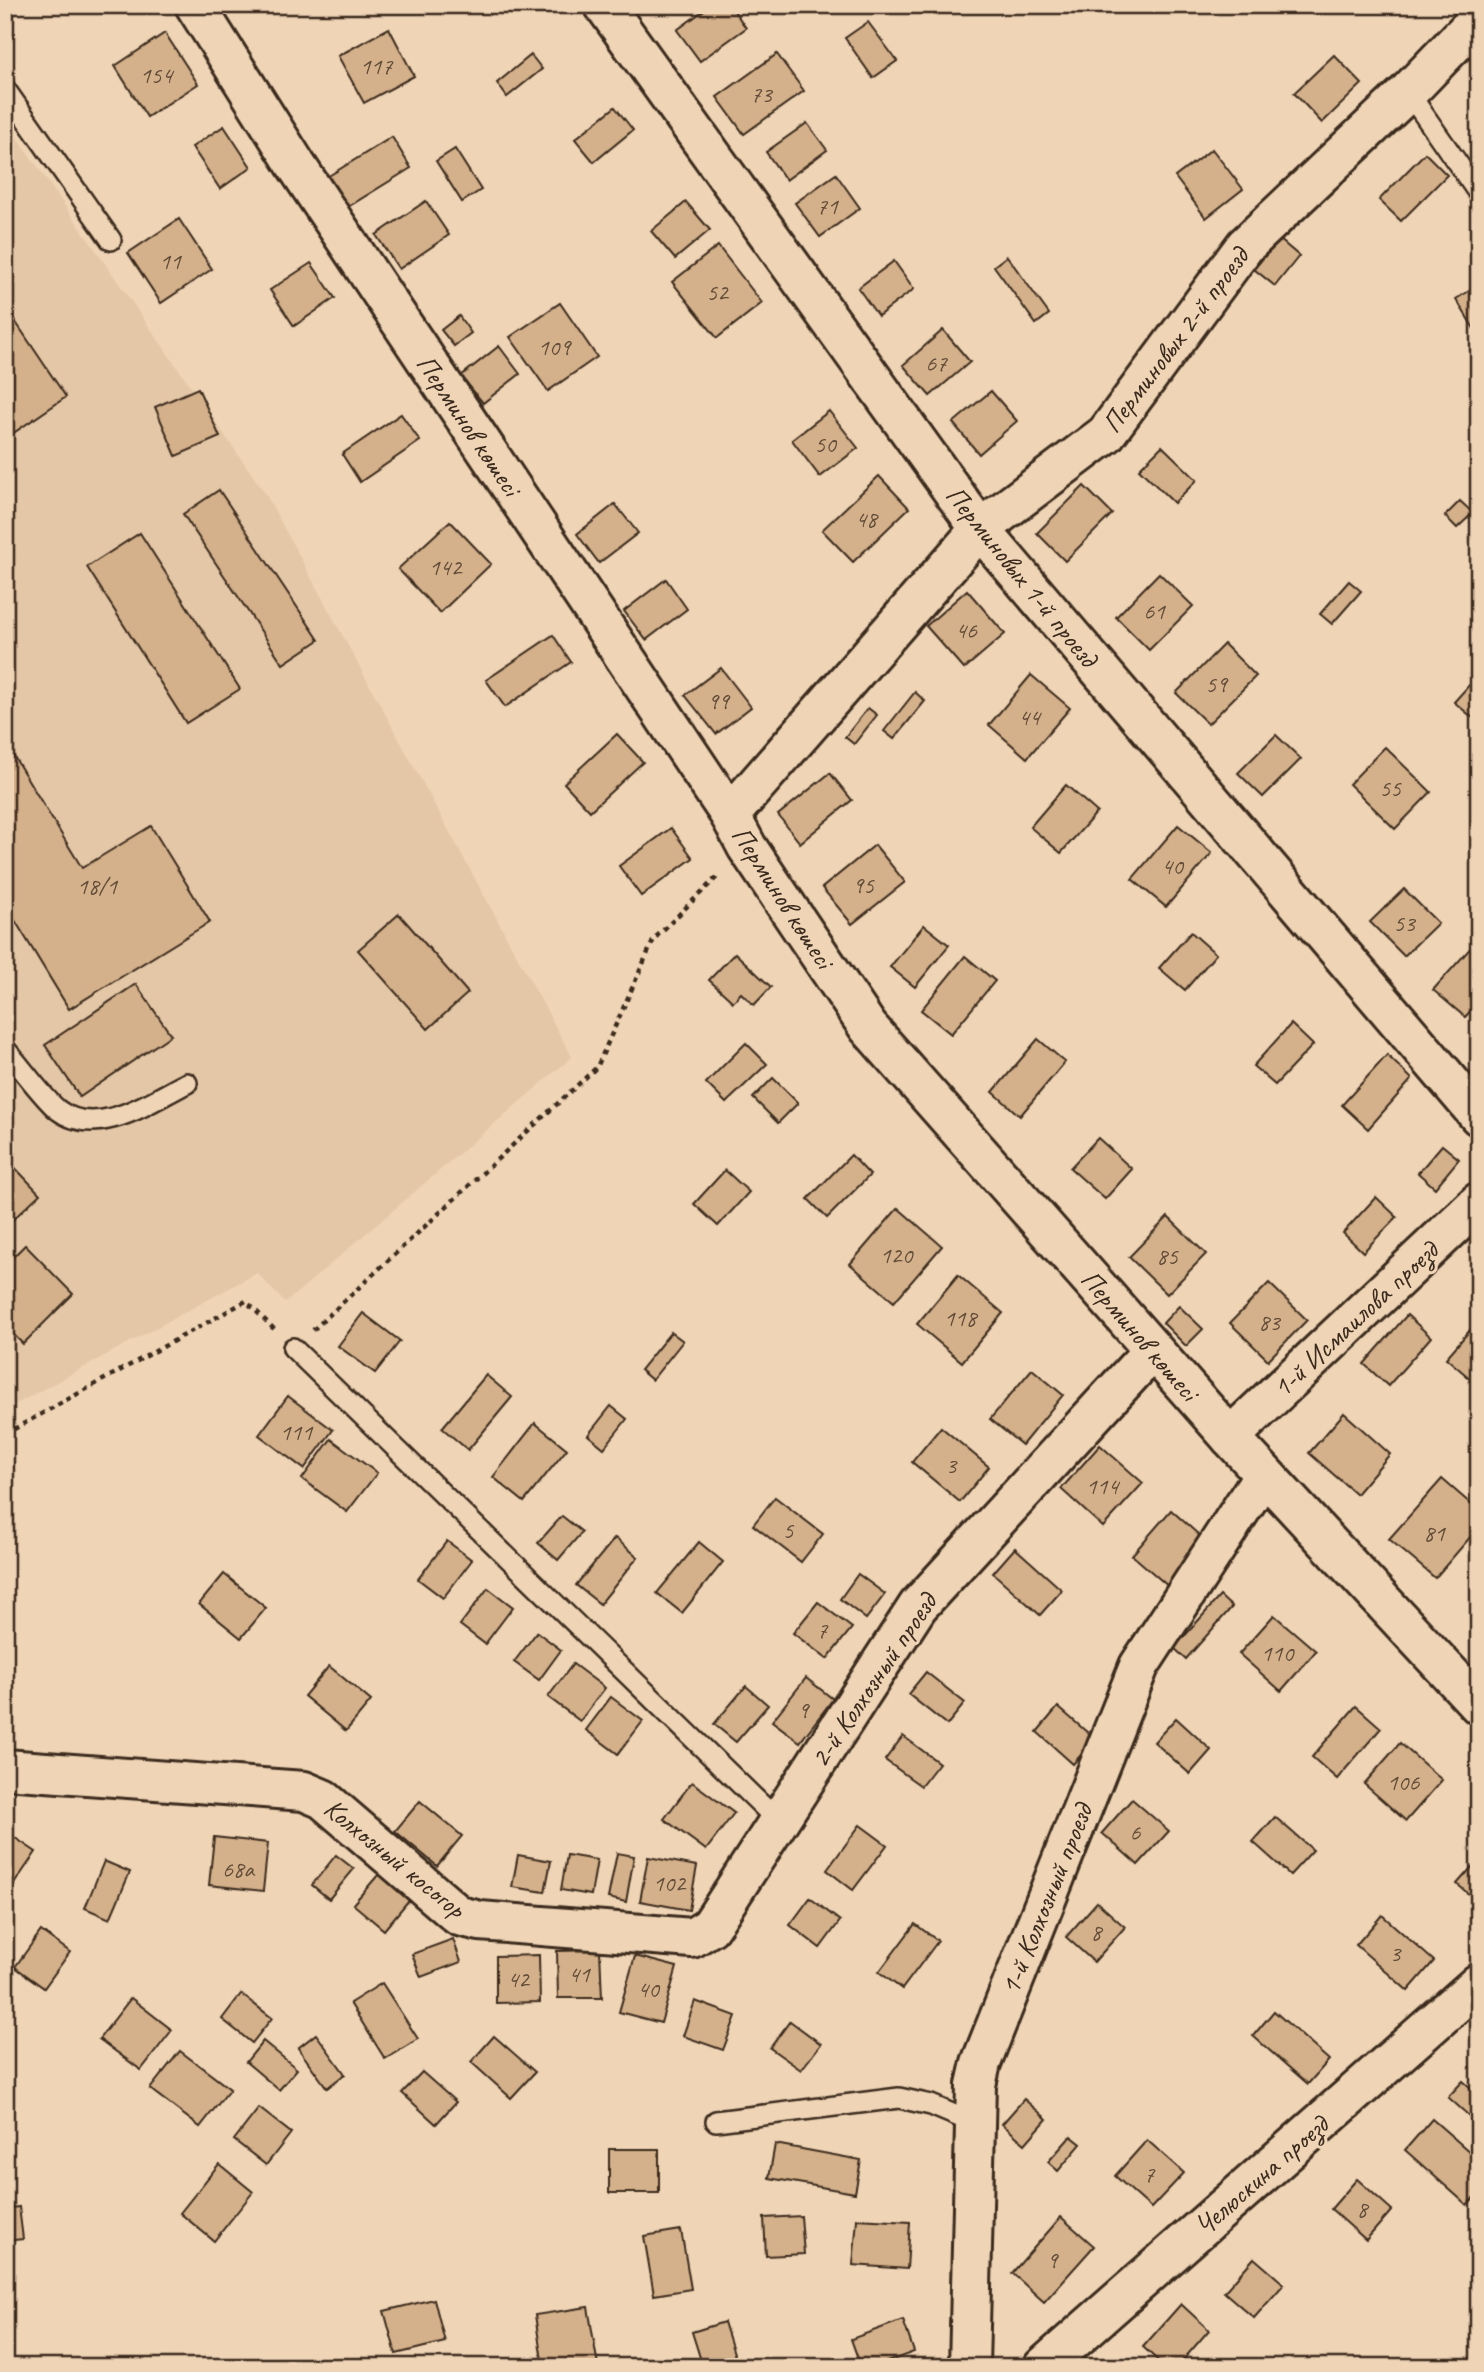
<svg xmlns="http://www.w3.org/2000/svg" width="1484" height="2372" font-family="Caveat,sans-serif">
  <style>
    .built { fill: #e4c7a6 }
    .building { fill: #d4b18a; stroke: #3b2a1e; stroke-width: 2 }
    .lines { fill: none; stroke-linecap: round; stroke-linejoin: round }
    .lane-casing { stroke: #3b2a1e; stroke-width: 24 }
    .street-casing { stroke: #3b2a1e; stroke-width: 44 }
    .path { stroke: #3b2a1e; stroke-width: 4.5; stroke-dasharray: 5 5; stroke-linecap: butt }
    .lane { stroke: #efd5b6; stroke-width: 19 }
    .street { stroke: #efd5b6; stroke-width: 38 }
    .labels { text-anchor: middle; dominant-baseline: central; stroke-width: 6; stroke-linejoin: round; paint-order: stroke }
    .number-label { font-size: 24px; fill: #614c39 }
    .street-label { font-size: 28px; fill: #3b2a1e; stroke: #efd5b6 }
  </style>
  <rect width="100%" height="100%" fill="#efd5b6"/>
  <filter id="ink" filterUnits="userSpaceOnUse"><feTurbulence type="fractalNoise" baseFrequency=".0143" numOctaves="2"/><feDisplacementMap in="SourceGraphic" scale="14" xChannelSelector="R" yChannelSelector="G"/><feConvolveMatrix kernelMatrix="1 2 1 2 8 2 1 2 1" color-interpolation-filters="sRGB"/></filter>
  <g filter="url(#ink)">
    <polygon class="built" points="5,120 265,493 572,1057 285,1303 257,1273 5,1410"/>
    <g class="building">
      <polygon points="711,5 730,5 746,28 700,61 677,30"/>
      <polygon points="868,22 897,61 873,78 845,38"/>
      <polygon points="389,28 414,76 364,103 338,56"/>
      <polygon points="165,33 198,84 147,117 115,66"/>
      <polygon points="777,54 804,91 744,134 717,97"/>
      <polygon points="531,55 542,69 507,97 497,83"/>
      <polygon points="1334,55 1362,84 1322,123 1294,93"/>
      <polygon points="615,107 633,130 594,162 575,139"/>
      <polygon points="807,123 827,150 786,180 766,152"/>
      <polygon points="224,126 251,167 220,189 192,147"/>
      <polygon points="392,137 411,168 346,208 327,177"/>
      <polygon points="455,149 481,190 462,202 436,161"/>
      <polygon points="1212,149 1243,189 1206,218 1175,177"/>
      <polygon points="1425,153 1447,175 1401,221 1379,200"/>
      <polygon points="836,174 860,208 820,237 795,203"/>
      <polygon points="426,201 449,235 399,269 376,235"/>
      <polygon points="686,202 710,230 675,259 651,231"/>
      <polygon points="179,219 212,269 161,303 128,253"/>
      <polygon points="1279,239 1299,256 1275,286 1254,269"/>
      <polygon points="718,246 762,303 717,338 672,282"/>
      <polygon points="1007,256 1049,314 1036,324 994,266"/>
      <polygon points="894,261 914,289 878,316 858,288"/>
      <polygon points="311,263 335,298 294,326 270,290"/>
      <polygon points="1479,285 1479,337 1456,299"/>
      <polygon points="560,303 597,357 548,391 510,337"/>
      <polygon points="5,306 66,397 9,436 5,430"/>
      <polygon points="459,316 471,333 454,346 441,330"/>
      <polygon points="943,330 970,362 930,396 903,365"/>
      <polygon points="499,346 520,374 483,403 461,376"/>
      <polygon points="198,388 220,437 176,456 155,407"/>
      <polygon points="991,391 1017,421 979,454 953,423"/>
      <polygon points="829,411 858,448 820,477 792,440"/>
      <polygon points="401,414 420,441 360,482 342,454"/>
      <polygon points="1162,446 1197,480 1174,503 1139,469"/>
      <polygon points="879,476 909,508 853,562 822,530"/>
      <polygon points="1084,486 1112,514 1065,561 1037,533"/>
      <polygon points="219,490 319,640 283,664 183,514"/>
      <polygon points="1460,501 1473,513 1457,528 1445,516"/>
      <polygon points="615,504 638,533 599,563 577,534"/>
      <polygon points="450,521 491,564 440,613 398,569"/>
      <polygon points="140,533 240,689 186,723 87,567"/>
      <polygon points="1159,573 1193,606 1149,650 1116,617"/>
      <polygon points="666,579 687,609 646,640 624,611"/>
      <polygon points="1349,581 1361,591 1332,624 1320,614"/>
      <polygon points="967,590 1005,634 964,669 926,626"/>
      <polygon points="553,635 571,662 505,707 486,680"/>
      <polygon points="1224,644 1256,676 1208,724 1176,693"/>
      <polygon points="721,668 751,707 716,734 685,695"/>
      <polygon points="1031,675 1070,708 1027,758 989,725"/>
      <polygon points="1471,683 1479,689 1479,723 1454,702"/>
      <polygon points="915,692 925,701 894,739 884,731"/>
      <polygon points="868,708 877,715 854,744 845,737"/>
      <polygon points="617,734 643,762 590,811 564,783"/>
      <polygon points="1276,735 1301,759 1263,797 1238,773"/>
      <polygon points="5,742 82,868 151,826 210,922 69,1009 5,904"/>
      <polygon points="1385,747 1431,792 1395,829 1349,784"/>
      <polygon points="830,773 852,800 800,843 778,815"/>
      <polygon points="1066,785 1097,812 1061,853 1030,827"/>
      <polygon points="1178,825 1212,853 1166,907 1132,879"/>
      <polygon points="671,828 693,858 641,896 619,866"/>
      <polygon points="875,845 905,882 852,924 822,888"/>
      <polygon points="1404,889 1438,923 1404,956 1370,922"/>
      <polygon points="399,914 468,993 428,1029 358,950"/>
      <polygon points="924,925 949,945 915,987 890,967"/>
      <polygon points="1191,932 1216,954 1185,990 1159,968"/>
      <polygon points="1474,944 1479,948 1479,1002 1465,1017 1433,990"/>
      <polygon points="735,953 771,987 754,1005 741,993 733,1002 709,980"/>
      <polygon points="965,956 995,981 951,1034 921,1010"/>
      <polygon points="136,984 171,1035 80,1097 45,1045"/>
      <polygon points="1291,1024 1313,1045 1275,1085 1253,1066"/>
      <polygon points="1038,1039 1065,1062 1020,1116 993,1092"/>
      <polygon points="746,1043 767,1064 726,1103 706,1083"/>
      <polygon points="1387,1055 1412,1079 1368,1129 1342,1105"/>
      <polygon points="773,1078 798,1103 778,1123 753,1098"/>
      <polygon points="1098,1138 1132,1169 1105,1199 1070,1168"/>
      <polygon points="1442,1145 1459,1159 1435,1188 1418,1173"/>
      <polygon points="851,1155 870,1175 827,1218 808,1199"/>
      <polygon points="5,1157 40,1194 5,1227"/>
      <polygon points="725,1170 749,1192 718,1226 694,1204"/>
      <polygon points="1376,1197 1397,1217 1363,1252 1343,1233"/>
      <polygon points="898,1208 942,1246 894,1302 850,1264"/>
      <polygon points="1168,1217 1206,1254 1167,1294 1129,1257"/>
      <polygon points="25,1245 73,1294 23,1344 5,1326 5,1265"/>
      <polygon points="958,1275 1003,1313 962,1362 917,1324"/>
      <polygon points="1269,1283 1307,1320 1268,1360 1230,1323"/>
      <polygon points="1179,1306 1203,1329 1186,1346 1163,1323"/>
      <polygon points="363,1313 400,1341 375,1373 338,1346"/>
      <polygon points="1407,1315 1431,1337 1388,1386 1364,1364"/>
      <polygon points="1471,1329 1479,1336 1479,1386 1446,1358"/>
      <polygon points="671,1332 683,1341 652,1380 640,1370"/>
      <polygon points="1032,1369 1063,1395 1022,1445 990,1419"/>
      <polygon points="486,1375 512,1397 468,1450 442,1428"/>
      <polygon points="288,1396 333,1430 304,1469 259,1435"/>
      <polygon points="611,1406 627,1419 604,1448 588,1435"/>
      <polygon points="1344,1413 1390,1454 1356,1494 1309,1453"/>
      <polygon points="535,1423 567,1449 524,1502 493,1477"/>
      <polygon points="941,1427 989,1467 960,1502 912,1462"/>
      <polygon points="331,1439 377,1473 347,1512 302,1479"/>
      <polygon points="1100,1445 1143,1483 1103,1527 1061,1489"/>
      <polygon points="1442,1479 1479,1511 1479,1527 1435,1578 1389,1539"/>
      <polygon points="775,1497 823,1534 801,1562 753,1525"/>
      <polygon points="1171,1510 1208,1543 1169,1587 1132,1555"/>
      <polygon points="562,1516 582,1532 558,1560 538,1543"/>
      <polygon points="615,1538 638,1557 600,1604 576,1585"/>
      <polygon points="447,1541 472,1560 443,1598 418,1579"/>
      <polygon points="699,1542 723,1562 682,1613 657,1593"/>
      <polygon points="1015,1548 1062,1590 1040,1615 993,1573"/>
      <polygon points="224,1574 266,1608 241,1638 199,1604"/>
      <polygon points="858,1574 885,1594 866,1619 840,1599"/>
      <polygon points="488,1588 513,1607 485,1644 460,1625"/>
      <polygon points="1220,1596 1232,1607 1186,1659 1174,1648"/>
      <polygon points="818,1602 852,1628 827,1659 793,1633"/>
      <polygon points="1274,1615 1316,1651 1281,1691 1239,1654"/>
      <polygon points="537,1632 561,1650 539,1680 514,1662"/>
      <polygon points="573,1664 605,1688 580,1721 548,1697"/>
      <polygon points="329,1666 371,1701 346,1731 304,1696"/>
      <polygon points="926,1672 965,1703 947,1725 908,1694"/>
      <polygon points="806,1678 833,1699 800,1742 772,1721"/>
      <polygon points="746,1686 768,1705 736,1742 714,1724"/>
      <polygon points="611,1697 643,1721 618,1754 586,1730"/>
      <polygon points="1356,1706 1381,1728 1337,1779 1312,1757"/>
      <polygon points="1058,1707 1095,1739 1073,1764 1037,1732"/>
      <polygon points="1176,1718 1211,1750 1190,1774 1154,1742"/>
      <polygon points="903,1736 939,1763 921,1786 885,1760"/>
      <polygon points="1400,1743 1442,1780 1406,1821 1364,1784"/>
      <polygon points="692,1782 734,1813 706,1850 664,1819"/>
      <polygon points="1132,1799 1169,1831 1138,1865 1102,1833"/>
      <polygon points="420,1801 462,1836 437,1866 395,1831"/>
      <polygon points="1275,1817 1313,1850 1290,1875 1253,1842"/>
      <polygon points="860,1825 887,1845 853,1890 827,1870"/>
      <polygon points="5,1831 36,1852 5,1897"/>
      <polygon points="214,1837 268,1843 263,1891 209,1885"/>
      <polygon points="617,1853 634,1856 626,1902 608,1898"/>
      <polygon points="336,1855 354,1869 329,1899 312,1885"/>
      <polygon points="518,1855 551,1861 545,1892 512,1887"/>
      <polygon points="567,1855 597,1860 591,1895 561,1890"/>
      <polygon points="648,1857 697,1866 689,1910 640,1901"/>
      <polygon points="1479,1859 1479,1903 1457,1884"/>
      <polygon points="104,1861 130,1872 110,1919 85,1908"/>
      <polygon points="379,1874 409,1900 384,1930 353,1904"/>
      <polygon points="810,1898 840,1921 820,1948 790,1925"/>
      <polygon points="1097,1902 1125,1927 1094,1962 1066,1937"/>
      <polygon points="1382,1915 1434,1961 1408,1991 1356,1945"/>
      <polygon points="915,1924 938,1941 902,1989 879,1972"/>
      <polygon points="41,1931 70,1952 44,1988 15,1967"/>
      <polygon points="453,1939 461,1962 421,1977 412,1954"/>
      <polygon points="600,1950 602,1998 558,1998 557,1951"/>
      <polygon points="539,1955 540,2002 496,2003 496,1956"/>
      <polygon points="635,1956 677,1967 661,2023 619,2012"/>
      <polygon points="382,1983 418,2039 385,2059 350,2003"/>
      <polygon points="241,1994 272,2018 252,2043 222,2019"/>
      <polygon points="131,1998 172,2030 141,2070 99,2039"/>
      <polygon points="695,2001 736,2016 723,2050 683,2036"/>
      <polygon points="1274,2011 1329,2060 1308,2084 1253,2036"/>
      <polygon points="790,2021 821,2044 801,2070 770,2048"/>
      <polygon points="316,2034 345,2074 327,2088 298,2048"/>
      <polygon points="494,2036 535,2072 511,2098 471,2062"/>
      <polygon points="263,2041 297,2069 279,2090 246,2062"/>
      <polygon points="180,2051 230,2089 200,2127 150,2089"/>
      <polygon points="422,2072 456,2102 436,2124 402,2093"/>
      <polygon points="1463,2081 1479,2095 1479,2125 1448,2097"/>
      <polygon points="1024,2099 1047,2119 1025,2144 1002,2124"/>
      <polygon points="259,2108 291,2133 266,2165 234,2140"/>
      <polygon points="1432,2119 1479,2160 1479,2192 1467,2205 1405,2150"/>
      <polygon points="1071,2136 1081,2144 1058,2171 1048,2162"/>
      <polygon points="1147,2140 1184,2173 1151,2208 1115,2176"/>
      <polygon points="775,2144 861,2160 855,2193 769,2178"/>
      <rect x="609" y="2149" width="50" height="44"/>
      <polygon points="219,2164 253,2192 214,2241 180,2213"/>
      <polygon points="1357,2179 1392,2210 1366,2240 1331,2209"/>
      <polygon points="19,2207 23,2239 5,2241 5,2209"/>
      <polygon points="801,2216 804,2254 766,2256 764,2218"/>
      <polygon points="1061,2217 1094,2246 1044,2302 1012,2273"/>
      <polygon points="857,2219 910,2222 907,2269 853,2265"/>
      <polygon points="681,2230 691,2289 654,2295 644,2236"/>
      <polygon points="1254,2258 1284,2284 1254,2318 1224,2292"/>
      <polygon points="434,2299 445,2342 396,2354 384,2311"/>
      <polygon points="1181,2304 1209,2330 1177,2367 1165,2367 1143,2347"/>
      <polygon points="588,2307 598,2366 543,2367 535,2315"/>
      <polygon points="903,2320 914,2352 873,2367 861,2367 851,2339"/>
      <polygon points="724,2322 738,2366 703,2367 692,2332"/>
    </g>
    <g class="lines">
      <defs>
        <g id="lane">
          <polyline points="5,89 111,240"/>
          <polyline points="1408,92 1479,194"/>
          <path d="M5,1049c15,16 37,48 53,61 39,30 93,-9 129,-27"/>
          <polyline points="293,1348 779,1822"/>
          <polyline points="716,2121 899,2098 931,2105 976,2124"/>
        </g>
        <g id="street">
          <polyline points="195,5 296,165 730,815 747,847 868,1027 1230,1437 1479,1705"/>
          <polyline points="604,5 980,529 1479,1116"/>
          <polyline points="730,815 980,529 1106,434 1245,246 1408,92 1479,18"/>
          <polyline points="1230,1437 1479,1202"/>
          <polyline points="5,1769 304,1791 323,1799 459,1916 480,1921 692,1938 710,1927 716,1918 918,1606 1153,1350"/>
          <polyline points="969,2367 976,2085 981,2063 1139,1666 1264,1474"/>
          <polyline points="1043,2367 1479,1983"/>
        </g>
      </defs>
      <use href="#lane" class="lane-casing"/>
      <use href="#street" class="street-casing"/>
      <g class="path">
        <polyline points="313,1330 597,1067 654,939 719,875"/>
        <polyline points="5,1434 246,1301 274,1329"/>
      </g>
      <use href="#lane" class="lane"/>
      <use href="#street" class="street"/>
    </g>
  </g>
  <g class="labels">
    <g class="number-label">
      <text x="376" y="66">117</text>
      <text x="156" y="75">154</text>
      <text x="761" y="94">73</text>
      <text x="827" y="206">71</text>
      <text x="170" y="261">11</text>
      <text x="717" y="292">52</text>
      <text x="554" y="347">109</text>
      <text x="936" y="363">67</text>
      <text x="825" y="444">50</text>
      <text x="866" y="519">48</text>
      <text x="445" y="567">142</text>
      <text x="1154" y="611">61</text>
      <text x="966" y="630">46</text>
      <text x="1216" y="684">59</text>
      <text x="718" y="701">99</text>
      <text x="1029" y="717">44</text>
      <text x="1390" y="788">55</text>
      <text x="1172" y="866">40</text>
      <text x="863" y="885">95</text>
      <text x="97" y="886">18/1</text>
      <text x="1404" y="923">53</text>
      <text x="896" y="1255">120</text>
      <text x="1167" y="1256">85</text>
      <text x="960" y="1318">118</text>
      <text x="1269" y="1322">83</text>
      <text x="296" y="1432">111</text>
      <text x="951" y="1465">3</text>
      <text x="1102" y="1486">114</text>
      <text x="788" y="1530">5</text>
      <text x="1434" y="1533">81</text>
      <text x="822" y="1630">7</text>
      <text x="1277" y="1653">110</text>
      <text x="803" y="1710">9</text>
      <text x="1403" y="1782">106</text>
      <text x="1135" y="1832">6</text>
      <text x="238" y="1869">68а</text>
      <text x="669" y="1883">102</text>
      <text x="1096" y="1932">8</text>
      <text x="1395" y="1953">3</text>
      <text x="579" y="1974">41</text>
      <text x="518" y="1979">42</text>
      <text x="648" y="1989">40</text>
      <text x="1149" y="2174">7</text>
      <text x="1362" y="2209">8</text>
      <text x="1052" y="2260">9</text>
    </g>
    <g class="street-label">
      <text transform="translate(1175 340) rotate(-53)">Перминовых 2-й проезд</text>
      <text transform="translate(469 425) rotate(56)">Перминов көшесі</text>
      <text transform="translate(1022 576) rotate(51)">Перминовых 1-й проезд</text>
      <text transform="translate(783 897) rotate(57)">Перминов көшесі</text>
      <text transform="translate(1355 1319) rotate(-43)">1-й Исмаилова проезд</text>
      <text transform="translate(1140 1335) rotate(49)">Перминов көшесі</text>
      <text transform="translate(873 1680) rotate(-56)">2-й Колхозный проезд</text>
      <text transform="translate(395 1858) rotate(39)">Колхозный косогор</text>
      <text transform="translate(1046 1899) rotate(-68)">1-й Колхозный проезд</text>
      <text transform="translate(1261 2175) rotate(-41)">Челюскина проезд</text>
    </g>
  </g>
  <rect width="1484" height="2372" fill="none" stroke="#efd5b6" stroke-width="28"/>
  <rect x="14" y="14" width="1456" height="2344" fill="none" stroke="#3b2a1e" stroke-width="2.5" filter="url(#ink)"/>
</svg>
